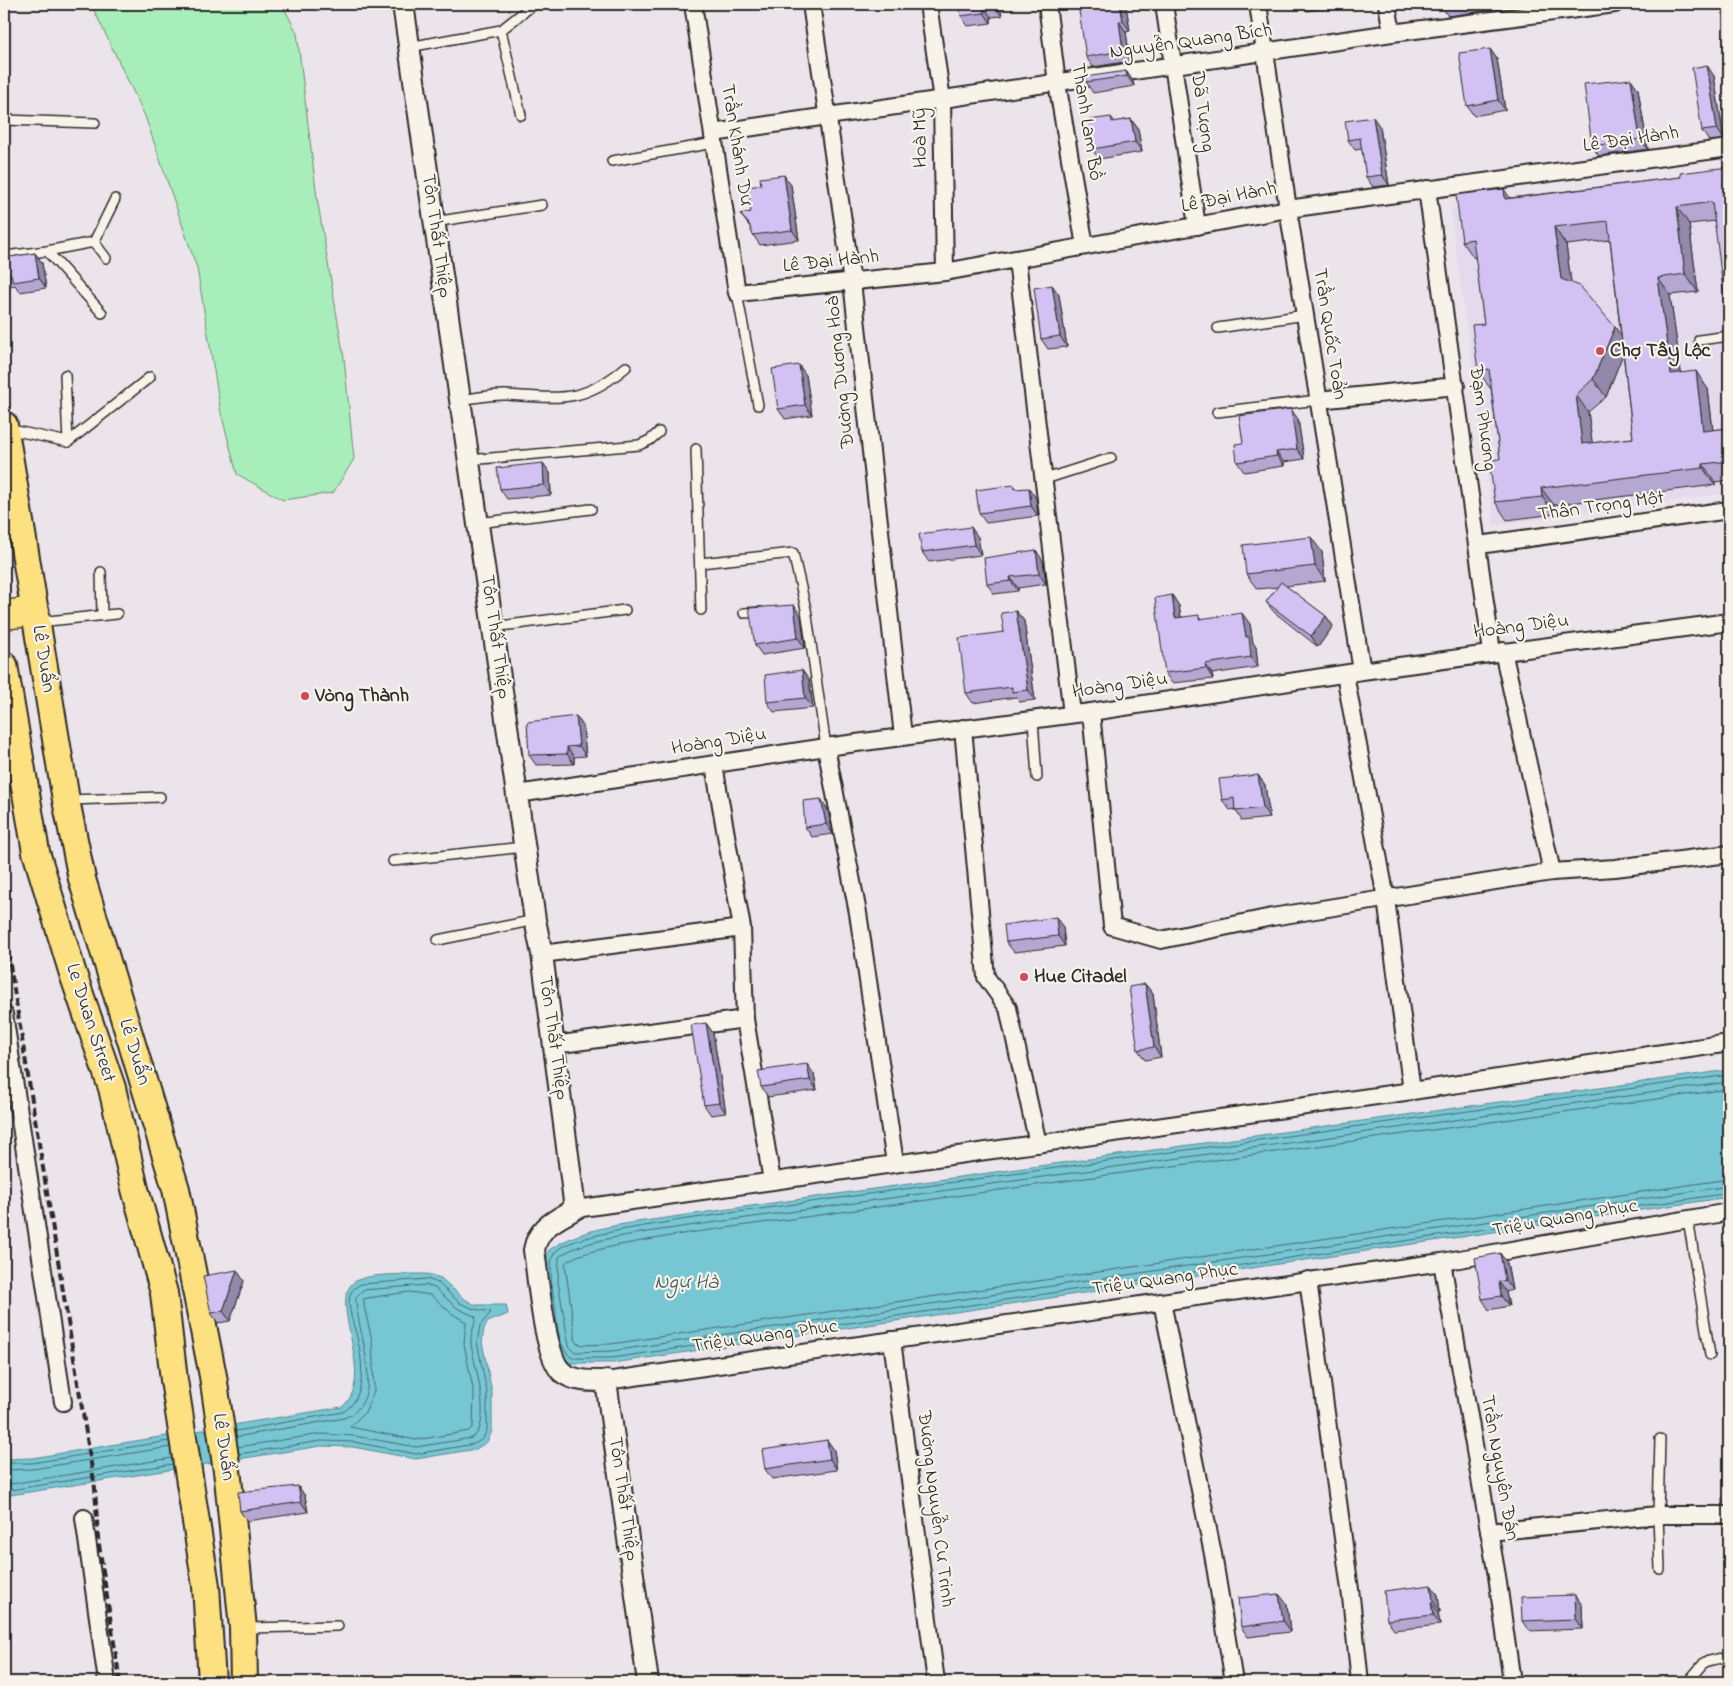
<svg xmlns="http://www.w3.org/2000/svg" width="1733" height="1686" font-family="'Indie Flower',sans-serif">
  <style>
    .built { fill: #e4daed }
    .green { fill: #a8eeba; stroke: #6a8c72 }
    .water { fill: #77c6d4; stroke: #598890 }
    .lines { fill: none; stroke-linecap: round; stroke-linejoin: round }
    .shore { stroke: #49696f; stroke-width: 1 }
    .service-casing { stroke: #2b2b2b; stroke-width: 12 }
    .minor-casing { stroke: #2b2b2b; stroke-width: 20 }
    .tertiary-casing { stroke: #2b2b2b; stroke-width: 24 }
    .primary-casing { stroke: #2b2b2b; stroke-width: 30 }
    .trunk-casing { stroke: #2b2b2b; stroke-width: 31 }
    .service { stroke: #f7f3e8; stroke-width: 9 }
    .minor { stroke: #f7f3e8; stroke-width: 16 }
    .tertiary { stroke: #f7f3e8; stroke-width: 20 }
    .primary { stroke: #fde080; stroke-width: 26 }
    .trunk { stroke: #fde080; stroke-width: 28 }
    .rail { stroke: #2b2b2b; stroke-width: 4; stroke-dasharray: 8 4; stroke-linecap: butt }
    .wall { fill: #b4a7d1; stroke: #2b2b2b; fill-rule: evenodd }
    .shaded-wall { fill: #9288aa; stroke: #2b2b2b }
    .building { fill: #d1c2f3; stroke: #2b2b2b; fill-rule: evenodd }
    .poi-dot { fill: #d1495b; stroke: #f7f3e8; stroke-width: 2 }
    .labels { text-anchor: middle; dominant-baseline: central; stroke-width: 4.5; stroke-linejoin: round; paint-order: stroke }
    .street-label { font-size: 20px; fill: #2b2b2b; stroke: #f7f3e8 }
    .poi-label { font-size: 20px; font-weight: bold; fill: #2b2b2b; stroke: #f7f3e8; text-anchor: start }
    .water-label { font-size: 21px; font-style: italic; fill: #425a5e; stroke: #f7f3e8 }
  </style>
  <rect width="100%" height="100%" fill="#ece4eb"/>
  <filter id="ink" filterUnits="userSpaceOnUse"><feTurbulence type="fractalNoise" baseFrequency=".02" numOctaves="2"/><feDisplacementMap in="SourceGraphic" scale="10" xChannelSelector="R" yChannelSelector="G"/><feConvolveMatrix kernelMatrix="1 2 1 2 8 2 1 2 1" color-interpolation-filters="sRGB"/></filter>
  <g filter="url(#ink)">
    <polygon class="built" points="1729,171 1729,493 1494,525 1450,209"/>
    <polygon class="green" points="91,4 282,4 297,33 317,198 344,358 354,459 333,493 283,500 237,474 221,413 197,268 145,116"/>
    <g class="water">
      <path d="M1729,1070v127l-1116,166h-44l-11,-12 -11,-68 -1,-21 3,-12c36,-25 88,-27 130,-34z"/>
      <path d="M408,1274h19l14,4 22,20 12,7h31l2,9 -20,8 -4,7 -2,13 10,50v39l-5,11 -11,7 -60,10 -63,-12 -32,-1 -317,50v-37l28,-1 310,-51c38,-31 -20,-112 16,-127 14,-6 35,-5 50,-6z"/>
    </g>
    <g class="lines">
      <g class="shore">
        <path d="M1729,1075l-1049,145c-24,5 -111,15 -125,32 -8,10 -2,41 0,53 2,18 2,41 17,53h40l1117,-165"/>
        <path d="M1729,1082l-1048,145c-30,5 -101,12 -122,30l-1,25 11,64 6,6 37,-1 1117,-165"/>
        <path d="M1729,1089l-1047,145c-19,4 -110,16 -117,30l11,79 7,2 28,-1 1118,-165"/>
        <polygon points="409,1292 431,1295 451,1313 466,1322 464,1344 474,1394 473,1427 469,1431 416,1440 350,1427 366,1411 374,1391 372,1340 364,1306 364,1299"/>
        <path d="M236,1431l107,-19c24,-14 20,-51 14,-75 -3,-12 -10,-29 -7,-42 2,-6 6,-8 11,-11l66,-5 11,4 22,20 14,6 17,3 -11,14 -3,16 10,50v38l-4,9 -9,5 -58,10 -62,-12 -33,-1 -82,13"/>
        <path d="M236,1437l108,-19c46,-18 11,-88 12,-121l7,-7 63,-5 9,3 22,20 19,9c-1,9 -6,17 -5,27 3,22 23,80 1,94l-56,9 -61,-11 -34,-2 -83,13"/>
        <polyline points="4,1463 32,1463 169,1441"/>
        <polyline points="4,1470 33,1469 170,1447"/>
        <polyline points="4,1485 172,1458"/>
        <polyline points="4,1491 173,1464"/>
      </g>
      <defs>
        <g id="service">
          <polyline points="501,30 521,115"/>
          <polyline points="409,47 501,30 534,4"/>
          <polyline points="4,120 95,123"/>
          <polyline points="612,161 714,143"/>
          <polyline points="434,222 542,205"/>
          <polyline points="94,242 115,199"/>
          <polyline points="94,242 106,258"/>
          <polyline points="47,251 102,313"/>
          <polyline points="4,256 47,251 94,242"/>
          <polyline points="737,293 758,405"/>
          <polyline points="1218,328 1305,315"/>
          <polyline points="1699,340 1729,336"/>
          <polyline points="65,375 68,442"/>
          <path d="M460,400c15,-2 32,-6 47,-5 52,3 76,9 119,-28"/>
          <polyline points="1217,412 1318,400"/>
          <polyline points="7,429 68,442"/>
          <polyline points="68,442 150,377"/>
          <polyline points="696,449 701,610"/>
          <polyline points="469,460 639,445 650,440 659,432"/>
          <polyline points="1042,480 1111,458"/>
          <polyline points="478,523 591,509"/>
          <polyline points="700,563 793,553 806,609 826,747"/>
          <polyline points="101,572 102,615"/>
          <polyline points="744,613 761,612"/>
          <polyline points="38,622 117,614"/>
          <polyline points="493,627 625,610"/>
          <polyline points="1033,720 1037,777"/>
          <polyline points="68,800 160,797"/>
          <polyline points="393,861 524,847"/>
          <polyline points="438,940 535,920"/>
          <polyline points="1688,1219 1710,1355"/>
          <polyline points="1660,1439 1658,1515 1660,1569"/>
          <polyline points="245,1628 338,1626"/>
          <polyline points="1688,1682 1705,1662 1729,1656"/>
        </g>
        <g id="minor">
          <polyline points="693,4 737,293 945,272 1288,209 1729,148"/>
          <polyline points="811,4 852,282 903,736"/>
          <polyline points="928,4 942,100 945,272"/>
          <polyline points="1047,4 1057,83 1085,246"/>
          <polyline points="1164,4 1197,226"/>
          <polyline points="1258,4 1288,209 1362,671"/>
          <polyline points="1387,4 1392,33"/>
          <polyline points="713,133 1392,33 1615,4"/>
          <polyline points="1427,189 1492,652"/>
          <polyline points="1017,260 1072,714"/>
          <polyline points="1318,400 1456,386"/>
          <polyline points="1479,545 1729,510"/>
          <polyline points="1503,651 1552,872"/>
          <polyline points="1345,674 1386,899 1412,1091"/>
          <polyline points="1091,712 1112,926 1161,940 1272,917 1552,872 1615,868 1729,854"/>
          <polyline points="963,728 986,977 1008,1008 1038,1144"/>
          <polyline points="826,747 858,913 895,1163"/>
          <polyline points="714,765 742,928 745,1019 772,1181"/>
          <polyline points="518,794 826,747 1091,712 1362,671 1729,622"/>
          <polyline points="542,954 742,928"/>
          <polyline points="4,1014 63,1402"/>
          <polyline points="554,1045 745,1019"/>
          <polyline points="575,1209 1412,1091 1729,1043"/>
          <polyline points="1442,1262 1497,1576 1512,1682"/>
          <polyline points="1308,1280 1351,1597 1360,1682"/>
          <polyline points="1162,1302 1213,1554 1234,1682"/>
          <polyline points="892,1340 936,1682"/>
          <polyline points="606,1381 1442,1262 1729,1212"/>
          <polyline points="84,1518 107,1682"/>
          <polyline points="1489,1532 1658,1515 1729,1515"/>
        </g>
        <path id="tertiary" d="M403,4l132,916 7,34 33,255c-19,11 -37,18 -41,41 4,26 10,107 28,122 12,10 30,9 44,9l42,301"/>
        <g id="primary">
          <polyline points="4,425 66,800 82,879 176,1189 213,1376 228,1478 243,1628 244,1682"/>
          <polyline points="4,665 36,852 73,974 112,1088 135,1189 164,1293 174,1380 206,1586 212,1682"/>
        </g>
        <polyline id="trunk" points="4,615 35,611"/>
      </defs>
      <use href="#service" class="service-casing"/>
      <use href="#minor" class="minor-casing"/>
      <use href="#tertiary" class="tertiary-casing"/>
      <use href="#primary" class="primary-casing"/>
      <use href="#trunk" class="trunk-casing"/>
      <use href="#service" class="service"/>
      <use href="#minor" class="minor"/>
      <use href="#tertiary" class="tertiary"/>
      <use href="#primary" class="primary"/>
      <use href="#trunk" class="trunk"/>
      <polyline class="rail" points="4,928 95,1488 98,1538 120,1682"/>
    </g>
    <g class="wall">
      <polygon points="959,4 1000,4 1002,16 991,17 991,23 968,26 961,16"/>
      <polygon points="1287,4 1327,4 1328,8 1307,11 1303,5 1290,7"/>
      <polygon points="1440,4 1488,4 1489,10 1448,16 1441,6"/>
      <polygon points="1126,6 1130,31 1126,32 1130,61 1093,67 1086,57"/>
      <polygon points="1490,49 1497,59 1505,110 1474,116 1467,106"/>
      <polygon points="1126,71 1133,81 1134,86 1093,93 1086,82"/>
      <polygon points="1714,76 1724,139 1709,141 1702,131"/>
      <polygon points="1631,79 1638,89 1648,149 1599,156 1592,146"/>
      <polygon points="1111,117 1115,122 1131,119 1138,129 1142,152 1099,159 1092,149"/>
      <polygon points="1380,127 1389,185 1373,187 1366,177 1362,149 1355,150 1348,140"/>
      <path d="M1729,167l-14,54 -26,3 9,68 -28,3 11,78 27,16 5,41 16,-2v52l-14,2v3l-161,20 1,9 -48,6 -12,-18 5,-43 -9,-71h-1l-12,-17 6,-47 -8,-66h-2l-12,-17 48,-43 171,-21zM1610,240l11,97 -6,-10 -44,-44 -5,-38zM1623,353l10,85 -41,5 -4,-31 18,-15z"/>
      <polygon points="791,185 799,240 760,245 753,235 750,227 740,214 751,212"/>
      <polygon points="35,253 42,263 46,288 20,292 15,285 4,287 4,258"/>
      <polygon points="1052,285 1059,295 1067,347 1048,349 1041,339"/>
      <polygon points="806,375 812,415 785,419 778,409"/>
      <polygon points="1298,419 1304,459 1284,462 1284,466 1244,472 1237,462 1243,443"/>
      <polygon points="543,463 550,473 551,495 507,499 500,489"/>
      <polygon points="1014,485 1016,489 1036,498 1038,516 986,523 979,513"/>
      <polygon points="978,537 981,555 929,562 922,552"/>
      <polygon points="1322,552 1325,581 1286,586 1326,616 1333,626 1318,647 1274,612 1266,602 1278,587 1257,589 1246,574"/>
      <polygon points="1043,561 1046,584 1018,588 1018,591 994,594 987,584"/>
      <polygon points="1172,595 1179,606 1181,617 1201,619 1250,624 1253,643 1256,647 1258,667 1212,674 1213,679 1172,683 1165,673"/>
      <polygon points="1016,611 1024,621 1035,700 1019,702 1016,697 973,703 966,693"/>
      <polygon points="801,616 805,648 762,655 755,645"/>
      <polygon points="809,680 813,708 774,712 767,702"/>
      <polygon points="576,716 583,726 586,756 574,757 574,764 536,765 529,755"/>
      <polygon points="1258,775 1265,785 1270,818 1242,821 1235,809 1230,810 1222,800"/>
      <polygon points="821,799 828,810 833,834 812,837 805,827"/>
      <polygon points="1063,927 1065,946 1014,952 1006,942"/>
      <polygon points="1145,984 1153,994 1161,1057 1145,1060 1138,1050"/>
      <polygon points="706,1023 713,1033 726,1113 711,1115 704,1105"/>
      <polygon points="814,1074 817,1090 768,1097 761,1087"/>
      <polygon points="1507,1263 1512,1290 1506,1292 1509,1306 1489,1310 1482,1299"/>
      <polygon points="244,1281 230,1321 218,1323 211,1313"/>
      <polygon points="827,1440 834,1450 837,1470 772,1479 765,1469"/>
      <polygon points="298,1486 305,1496 308,1512 247,1521 240,1511"/>
      <polygon points="1431,1585 1438,1595 1440,1612 1438,1612 1440,1625 1394,1630 1387,1620"/>
      <polygon points="1575,1595 1582,1605 1583,1629 1529,1631 1522,1621"/>
      <polygon points="1287,1604 1290,1632 1248,1637 1241,1627"/>
    </g>
    <g class="shaded-wall">
      <polygon points="994,4 1000,4 1002,16 994,6"/>
      <polygon points="1120,4 1125,4 1126,6 1130,31 1123,21"/>
      <polygon points="1484,4 1488,4 1489,10"/>
      <polygon points="984,7 991,17 991,23 984,13"/>
      <polygon points="1119,21 1126,32 1130,61 1123,51"/>
      <polygon points="1490,49 1497,59 1505,110 1498,100"/>
      <polygon points="1707,65 1714,76 1724,139 1717,129"/>
      <polygon points="1126,71 1133,81 1134,86 1127,76"/>
      <polygon points="1631,79 1638,89 1648,149 1640,139"/>
      <polygon points="1373,117 1380,127 1389,185 1382,175"/>
      <polygon points="1131,119 1138,129 1142,152 1135,142"/>
      <polygon points="784,175 791,185 799,240 792,230"/>
      <polygon points="1504,189 1516,207 1505,199"/>
      <polygon points="1677,207 1689,224 1698,292 1685,274"/>
      <polygon points="1554,227 1566,245 1573,296 1561,279"/>
      <polygon points="35,253 42,263 46,288 39,278"/>
      <polygon points="1658,278 1670,295 1684,392 1671,374"/>
      <polygon points="1052,285 1059,295 1067,347 1060,336"/>
      <polygon points="1615,327 1627,344 1606,397 1593,379"/>
      <polygon points="799,365 806,375 812,415 805,405"/>
      <polygon points="1696,371 1708,389 1715,449 1703,431"/>
      <polygon points="1576,395 1588,412 1595,462 1582,444"/>
      <polygon points="1291,409 1298,419 1304,459 1297,449"/>
      <polygon points="1276,452 1284,462 1284,466 1277,456"/>
      <polygon points="543,463 550,473 551,495 544,485"/>
      <polygon points="1703,464 1715,482 1715,485 1703,468"/>
      <polygon points="1029,488 1036,498 1038,516 1031,506"/>
      <polygon points="1541,488 1554,505 1555,514 1542,497"/>
      <polygon points="971,527 978,537 981,555 974,545"/>
      <polygon points="1311,537 1322,552 1325,581 1315,566"/>
      <polygon points="1036,550 1043,561 1046,584 1039,574"/>
      <polygon points="1010,577 1018,588 1018,591 1011,581"/>
      <polygon points="1172,595 1179,606 1182,628 1175,618"/>
      <polygon points="794,605 801,616 805,648 798,638"/>
      <polygon points="1016,611 1024,621 1035,700 1028,690"/>
      <polygon points="1242,613 1250,624 1253,643 1256,647 1258,667 1251,657 1246,637"/>
      <polygon points="1326,616 1333,626 1318,647 1311,636"/>
      <polygon points="1205,664 1212,674 1213,679 1206,668"/>
      <polygon points="802,670 809,680 813,708 805,698"/>
      <polygon points="576,716 583,726 586,756 579,746"/>
      <polygon points="567,747 574,757 574,764 567,754"/>
      <polygon points="1258,775 1265,785 1270,818 1263,808"/>
      <polygon points="821,799 828,810 833,834 826,824"/>
      <polygon points="1056,917 1063,927 1065,946 1058,936"/>
      <polygon points="1145,984 1153,994 1161,1057 1154,1047"/>
      <polygon points="706,1023 713,1033 726,1113 719,1103"/>
      <polygon points="807,1064 814,1074 817,1090 810,1080"/>
      <polygon points="1500,1253 1507,1263 1512,1290 1505,1280"/>
      <polygon points="237,1270 244,1281 230,1321 223,1311"/>
      <polygon points="1499,1282 1506,1292 1509,1306 1501,1296"/>
      <polygon points="827,1440 834,1450 837,1470 830,1459"/>
      <polygon points="298,1486 305,1496 308,1512 301,1502"/>
      <polygon points="1431,1585 1438,1595 1440,1612 1433,1601"/>
      <polygon points="1279,1594 1287,1604 1290,1632 1283,1621"/>
      <polygon points="1575,1595 1582,1605 1583,1629 1576,1619"/>
      <polygon points="1431,1602 1438,1612 1440,1625 1433,1615"/>
    </g>
    <g class="building">
      <polygon points="959,4 994,4 994,6 984,7 984,13 961,16"/>
      <polygon points="1078,4 1120,4 1123,21 1119,21 1123,51 1086,57"/>
      <polygon points="1440,4 1454,4 1441,6"/>
      <polygon points="1490,49 1498,100 1467,106 1459,53"/>
      <polygon points="1707,65 1717,129 1702,131 1692,68"/>
      <polygon points="1126,71 1127,76 1086,82 1085,77"/>
      <polygon points="1631,79 1640,139 1592,146 1584,84"/>
      <polygon points="1111,117 1112,122 1131,119 1135,142 1092,149 1089,120"/>
      <polygon points="1373,117 1382,175 1366,177 1360,138 1348,140 1345,121"/>
      <path d="M1729,167v170l-17,-135 -35,5 8,67 -27,4 13,96 25,-3 7,60 26,-3v33l-26,3v4l-162,20 1,9 -47,5 -6,-42 11,-1 -11,-90 -11,2 -6,-46 12,-1 -11,-85 -11,2 -6,-46 48,-6 1,10 176,-22 -1,-4zM1608,221l25,217 -51,6 -6,-49 17,-16 22,-52 -35,-41 -19,-7 -7,-52z"/>
      <polygon points="784,175 792,230 753,235 749,224 740,214 751,212 748,187 761,185 760,178"/>
      <polygon points="35,253 39,278 13,282 11,274 4,275 4,258"/>
      <polygon points="1052,285 1060,336 1041,339 1034,288"/>
      <polygon points="799,365 805,405 778,409 772,369"/>
      <polygon points="1291,409 1297,449 1276,452 1277,456 1237,462 1235,444 1243,443 1239,416"/>
      <polygon points="543,463 544,485 500,489 497,468"/>
      <polygon points="1014,485 1015,489 1029,488 1031,506 979,513 976,490"/>
      <polygon points="971,527 974,545 922,552 919,534"/>
      <polygon points="1311,537 1315,566 1246,574 1243,545"/>
      <polygon points="1036,550 1039,574 1010,577 1011,581 987,584 984,558"/>
      <polygon points="1281,582 1326,616 1311,636 1266,602"/>
      <polygon points="1172,595 1175,618 1199,615 1199,619 1242,613 1246,637 1249,637 1251,657 1205,664 1206,668 1165,673 1155,598"/>
      <polygon points="794,605 798,638 755,645 749,608"/>
      <polygon points="1016,611 1028,690 1012,692 1012,687 966,693 959,638 1004,632 1001,613"/>
      <polygon points="802,670 805,698 767,702 765,675"/>
      <polygon points="576,716 579,746 567,747 567,754 529,755 527,722"/>
      <polygon points="1258,775 1263,808 1235,811 1234,798 1222,800 1219,779"/>
      <polygon points="821,799 826,824 805,827 803,801"/>
      <polygon points="1056,917 1058,936 1006,942 1004,925"/>
      <polygon points="1145,984 1154,1047 1138,1050 1129,987"/>
      <polygon points="706,1023 719,1103 704,1105 691,1025"/>
      <polygon points="807,1064 810,1080 761,1087 758,1071"/>
      <polygon points="1500,1253 1505,1280 1499,1282 1501,1296 1482,1299 1475,1258"/>
      <polygon points="237,1270 223,1311 211,1313 203,1276"/>
      <polygon points="827,1440 830,1459 765,1469 762,1450"/>
      <polygon points="298,1486 301,1502 240,1511 238,1492"/>
      <polygon points="1431,1585 1433,1601 1431,1602 1433,1615 1387,1620 1384,1591"/>
      <polygon points="1279,1594 1283,1621 1241,1627 1238,1598"/>
      <polygon points="1575,1595 1576,1619 1522,1621 1521,1597"/>
    </g>
  </g>
  <g class="poi-dot">
    <circle cx="1600" cy="351" r="5"/>
    <circle cx="305" cy="696" r="5"/>
    <circle cx="1024" cy="977" r="5"/>
  </g>
  <g class="labels">
    <g class="street-label">
      <text transform="translate(1191 42) rotate(-8)">Nguyễn Quang Bích</text>
      <text transform="translate(1202 112) rotate(82)">Dã Tượng</text>
      <text transform="translate(1086 122) rotate(81)">Thanh Lam Bồ</text>
      <text transform="translate(921 138) rotate(-91)">Hoà Mỹ</text>
      <text transform="translate(1631 140) rotate(-8)">Lê Đại Hành</text>
      <text transform="translate(736 145) rotate(81)">Trần Khánh Dư</text>
      <text transform="translate(1229 198) rotate(-11)">Lê Đại Hành</text>
      <text transform="translate(436 236) rotate(82)">Tôn Thất Thiệp</text>
      <text transform="translate(831 262) rotate(-6)">Lê Đại Hành</text>
      <text transform="translate(1329 334) rotate(81)">Trần Quốc Toản</text>
      <text transform="translate(841 372) rotate(-96)">Đường Dương Hoà</text>
      <text transform="translate(1482 418) rotate(82)">Đạm Phương</text>
      <text transform="translate(1601 507) rotate(-8)">Thân Trọng Một</text>
      <text transform="translate(1521 627) rotate(-7)">Hoàng Diệu</text>
      <text transform="translate(495 637) rotate(82)">Tôn Thất Thiệp</text>
      <text transform="translate(43 659) rotate(81)">Lê Duẩn</text>
      <text transform="translate(1120 686) rotate(-8)">Hoàng Diệu</text>
      <text transform="translate(719 742) rotate(-9)">Hoàng Diệu</text>
      <text transform="translate(90 1023) rotate(72)">Le Duan Street</text>
      <text transform="translate(553 1038) rotate(82)">Tôn Thất Thiệp</text>
      <text transform="translate(134 1052) rotate(73)">Lê Duẩn</text>
      <text transform="translate(1565 1219) rotate(-10)">Triệu Quang Phục</text>
      <text transform="translate(1165 1280) rotate(-8)">Triệu Quang Phục</text>
      <text transform="translate(765 1337) rotate(-8)">Triệu Quang Phục</text>
      <text transform="translate(223 1447) rotate(82)">Lê Duẩn</text>
      <text transform="translate(1499 1468) rotate(80)">Trần Nguyên Đán</text>
      <text transform="translate(623 1499) rotate(82)">Tôn Thất Thiệp</text>
      <text transform="translate(935 1509) rotate(83)">Đường Nguyễn Cư Trinh</text>
    </g>
    <g class="poi-label">
      <text x="1610" y="351">Chợ Tây Lộc</text>
      <text x="315" y="696">Vòng Thành</text>
      <text x="1034" y="977">Hue Citadel</text>
    </g>
    <g class="water-label">
      <text x="686" y="1283">Ngự Hà</text>
    </g>
  </g>
  <rect width="1733" height="1686" fill="none" stroke="#f7f3e8" stroke-width="20"/>
  <rect x="10" y="10" width="1713" height="1666" fill="none" stroke="#2b2b2b" stroke-width="2" filter="url(#ink)"/>
</svg>
